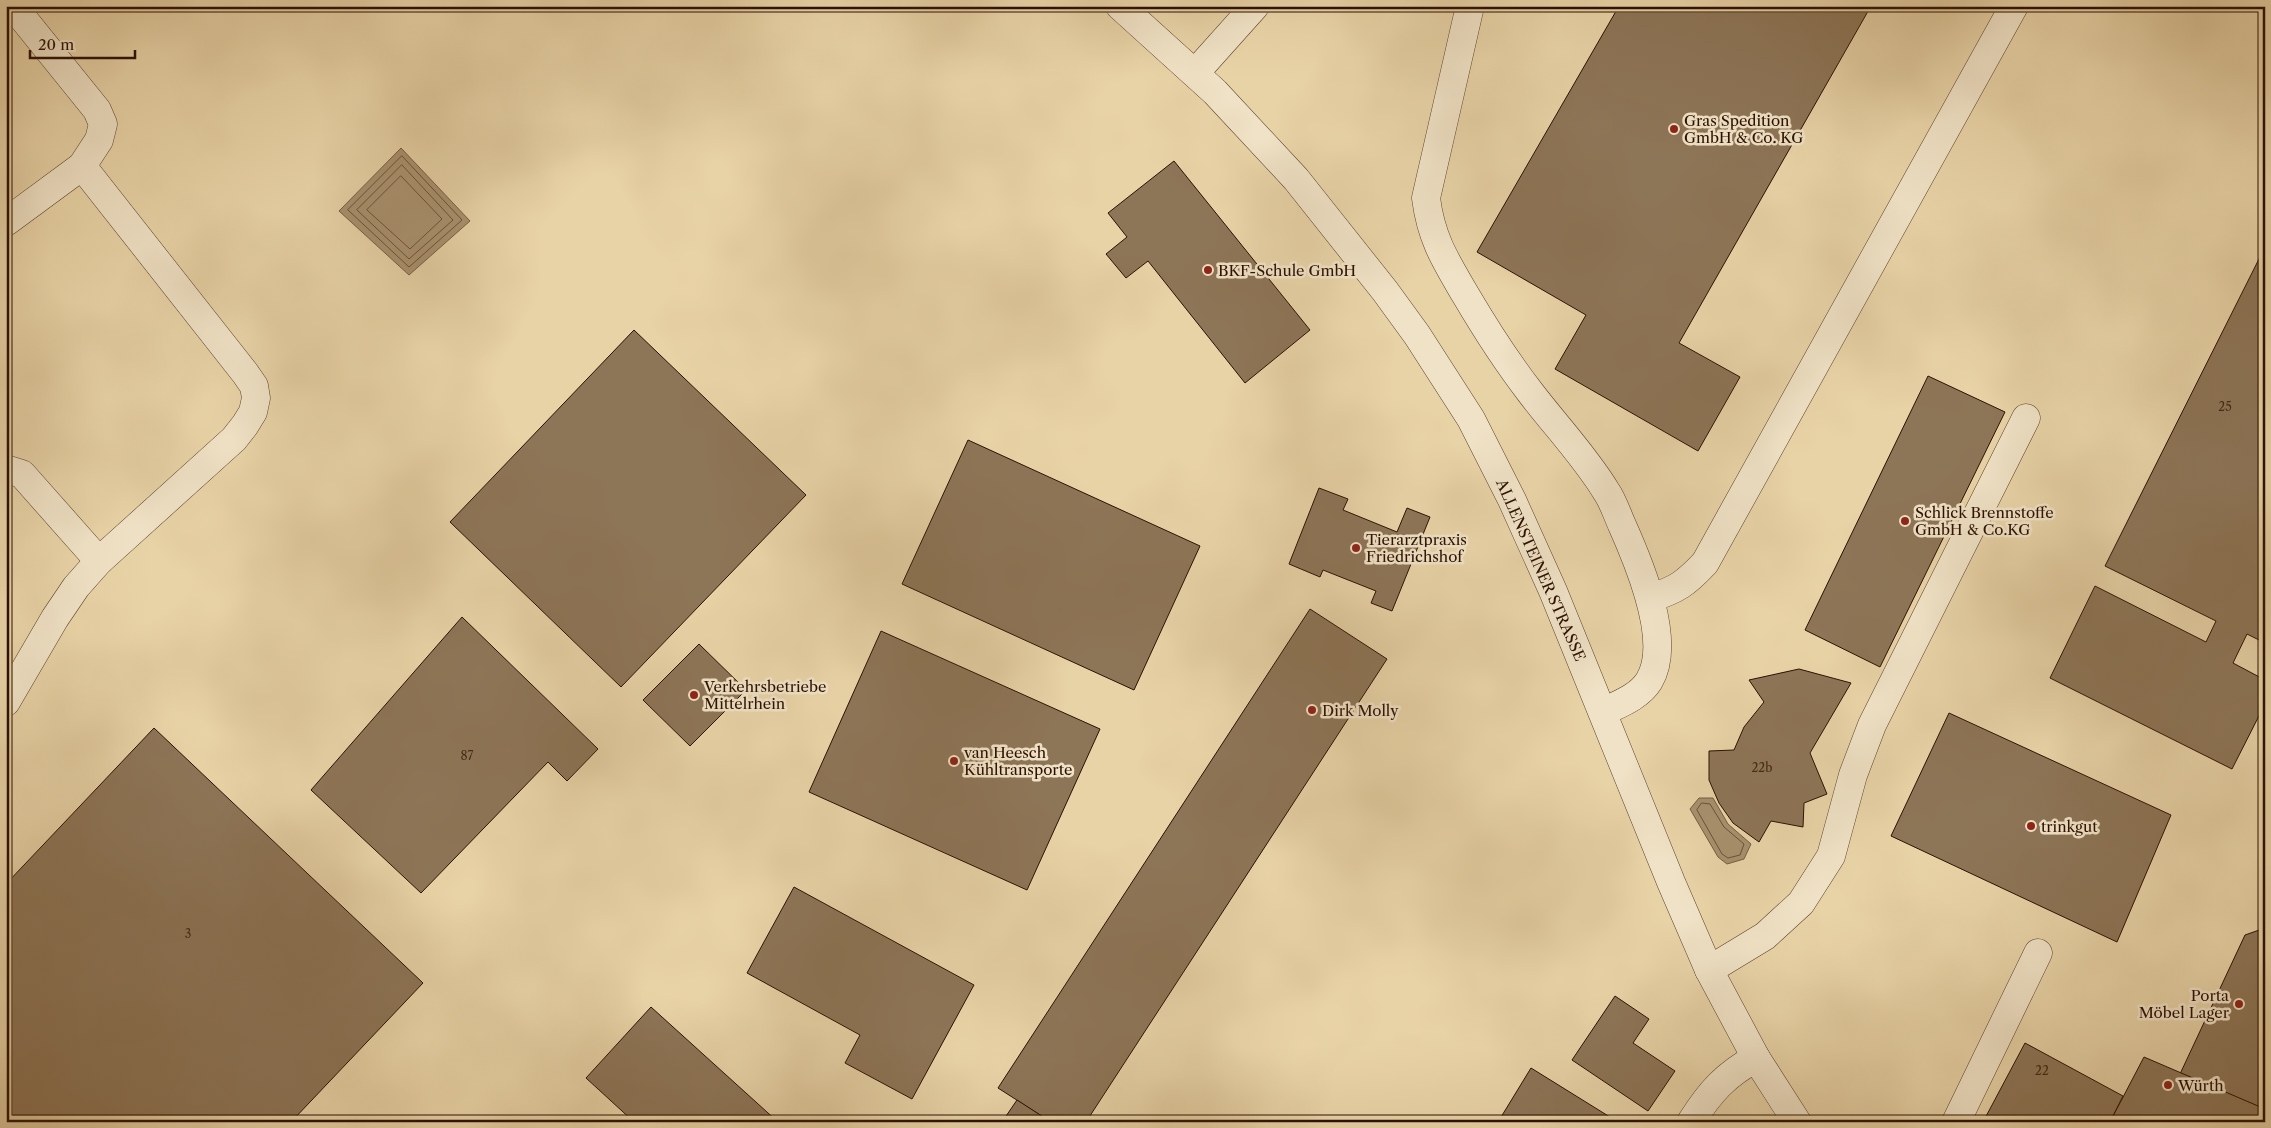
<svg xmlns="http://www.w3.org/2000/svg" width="2271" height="1128" font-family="'Libre Caslon Text',serif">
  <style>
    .water { fill: #a8916e; stroke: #765d42 }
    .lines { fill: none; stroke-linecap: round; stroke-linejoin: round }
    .shore { stroke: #6a5037; stroke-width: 1 }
    .building { fill: #8d7557; stroke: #2b1000 }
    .minor-casing { stroke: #5a412a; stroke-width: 29 }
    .minor { stroke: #f0e2c6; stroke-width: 28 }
    .poi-dot { fill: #8f2418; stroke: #f0e2c6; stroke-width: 2 }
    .labels { text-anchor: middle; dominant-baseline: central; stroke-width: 5; stroke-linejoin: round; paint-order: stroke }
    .number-label { font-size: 12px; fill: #442916 }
    .poi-label { font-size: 15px; fill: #2b1000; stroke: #f0e2c6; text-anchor: start }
    .street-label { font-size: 15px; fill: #2b1000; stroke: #f0e2c6 }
  </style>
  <rect width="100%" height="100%" fill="#e8d3a7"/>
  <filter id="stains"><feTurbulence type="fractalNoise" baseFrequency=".004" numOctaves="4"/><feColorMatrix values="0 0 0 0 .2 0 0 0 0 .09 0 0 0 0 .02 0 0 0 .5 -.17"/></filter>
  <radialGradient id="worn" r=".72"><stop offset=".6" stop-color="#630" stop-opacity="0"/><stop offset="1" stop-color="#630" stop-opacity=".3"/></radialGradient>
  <g class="water">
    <polygon points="401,148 470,221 409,275 339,211"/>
    <polygon points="1699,798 1713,798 1728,824 1751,844 1744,859 1727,864 1718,857 1690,809"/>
  </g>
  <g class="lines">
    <g class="shore">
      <polygon points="402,156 462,220 409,267 348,210"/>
      <polygon points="402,165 453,220 409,259 357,210"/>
      <polygon points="401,176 442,219 410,249 367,210"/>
      <polygon points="1702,803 1710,804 1724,827 1744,844 1740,855 1728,858 1722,854 1697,810"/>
    </g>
  </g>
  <g class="building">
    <polygon points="1619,6 1871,6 1679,343 1740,377 1698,451 1555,369 1586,315 1477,252"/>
    <polygon points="1174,161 1310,330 1245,383 1148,261 1126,278 1106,254 1127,237 1108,213"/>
    <polygon points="2265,247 2265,643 2247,634 2233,663 2265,680 2265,704 2232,769 2050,678 2095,586 2206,642 2216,621 2105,566"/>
    <polygon points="634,330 806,495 621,687 450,522"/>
    <polygon points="1928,376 2005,412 1880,667 1805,630"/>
    <polygon points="968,440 1200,546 1134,690 902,584"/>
    <polygon points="1319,488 1348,499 1343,510 1397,532 1407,508 1430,517 1392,611 1371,603 1376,591 1323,570 1320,577 1289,564"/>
    <polygon points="1310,609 1387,659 1086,1122 1051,1122 998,1088"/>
    <polygon points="462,617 598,749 567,781 548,762 421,893 311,790"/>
    <polygon points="881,631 1100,729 1027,890 809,792"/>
    <polygon points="699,644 746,690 690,746 643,700"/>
    <polygon points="1799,669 1851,683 1810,753 1827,794 1804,803 1803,827 1771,821 1759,842 1733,823 1719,803 1709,780 1709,751 1734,750 1744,727 1764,702 1749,680"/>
    <polygon points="1949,713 2171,815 2117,942 1891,836"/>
    <polygon points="154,728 423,983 291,1122 6,1122 6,884"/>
    <polygon points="794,887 974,985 912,1099 845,1063 860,1035 747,973"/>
    <polygon points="2265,928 2265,1109 2180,1074 2245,935"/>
    <polygon points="1615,996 1649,1019 1633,1043 1675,1071 1648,1111 1572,1060"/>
    <polygon points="651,1007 778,1122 634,1122 586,1078"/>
    <polygon points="2025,1043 2123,1096 2110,1122 1983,1122"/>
    <polygon points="2144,1057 2265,1109 2265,1122 2110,1122"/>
    <polygon points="1531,1068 1618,1122 1498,1122"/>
    <polygon points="1017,1100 1051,1122 1002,1122"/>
  </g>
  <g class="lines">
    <defs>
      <g id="minor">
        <polyline points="1120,6 1215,92 1296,179 1385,291 1417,335 1471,419 1512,500 1553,591 1671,882 1709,970 1756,1058 1797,1122"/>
        <path d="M1470,6l-44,192c5,40 19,62 39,96 20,34 41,67 65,98 25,33 54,63 76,99 7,10 11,23 16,34 17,38 51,117 27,156 -10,16 -30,23 -46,31"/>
        <polyline points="1195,73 1255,6"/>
        <polyline points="6,222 82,166 99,140 103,124 97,110 13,6"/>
        <polyline points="6,469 22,474 99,561"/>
        <path d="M1650,598c27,-8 36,-15 55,-35l309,-557"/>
        <polyline points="6,702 55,618 76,587 99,561 234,439 245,425 253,412 256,398 254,386 245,373 82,166"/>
        <polyline points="1709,970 1765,936 1801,903 1831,856 1853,775 1872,725 2026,418"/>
        <path d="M1691,1122c19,-30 34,-47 65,-64"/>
        <polyline points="1956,1122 2038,953"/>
      </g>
    </defs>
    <use href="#minor" class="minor-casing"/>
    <use href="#minor" class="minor"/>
  </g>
  <g class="poi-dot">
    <circle cx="1674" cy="129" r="5"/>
    <circle cx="1208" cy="270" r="5"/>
    <circle cx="1905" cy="521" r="5"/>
    <circle cx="1356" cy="548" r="5"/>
    <circle cx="694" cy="695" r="5"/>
    <circle cx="1312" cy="710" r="5"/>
    <circle cx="954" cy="761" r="5"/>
    <circle cx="2031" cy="826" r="5"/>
    <circle cx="2239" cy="1004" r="5"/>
    <circle cx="2168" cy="1085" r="5"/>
  </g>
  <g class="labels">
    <g class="number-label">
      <text x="2225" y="406">25</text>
      <text x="467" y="755">87</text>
      <text x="1762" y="767">22b</text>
      <text x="188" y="933">3</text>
      <text x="2042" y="1070">22</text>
    </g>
    <g class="poi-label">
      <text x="1684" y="120">Gras Spedition<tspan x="1684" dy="17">GmbH &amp; Co. KG</tspan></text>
      <text x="1218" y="270">BKF-Schule GmbH</text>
      <text x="1915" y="512">Schlick Brennstoffe<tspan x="1915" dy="17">GmbH &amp; Co.KG</tspan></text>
      <text x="1366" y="539">Tierarztpraxis<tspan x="1366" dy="17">Friedrichshof</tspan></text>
      <text x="704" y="686">Verkehrsbetriebe<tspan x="704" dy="17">Mittelrhein</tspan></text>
      <text x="1322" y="710">Dirk Molly</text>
      <text x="964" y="752">van Heesch<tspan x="964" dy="17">Kühltransporte</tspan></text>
      <text x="2041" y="826">trinkgut</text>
      <text x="2229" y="995" text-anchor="end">Porta<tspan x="2229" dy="17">Möbel Lager</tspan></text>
      <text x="2178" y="1085">Würth</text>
    </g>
    <g class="street-label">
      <text transform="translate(1541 570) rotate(66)">ALLENSTEINER STRASSE</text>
    </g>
  </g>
  <rect width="2271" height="1128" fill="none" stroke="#e8d3a7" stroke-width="25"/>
  <rect x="8" y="8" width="2256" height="1113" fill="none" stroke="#2b1000" stroke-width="2.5"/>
  <rect x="12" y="12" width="2246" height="1103" fill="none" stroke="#2b1000"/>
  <path d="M30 50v8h105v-8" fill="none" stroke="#2b1000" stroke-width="2.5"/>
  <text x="38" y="50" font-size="15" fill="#2b1000" stroke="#f0e2c6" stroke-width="4" paint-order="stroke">20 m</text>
  <rect width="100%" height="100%" filter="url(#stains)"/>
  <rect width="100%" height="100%" fill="url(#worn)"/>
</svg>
